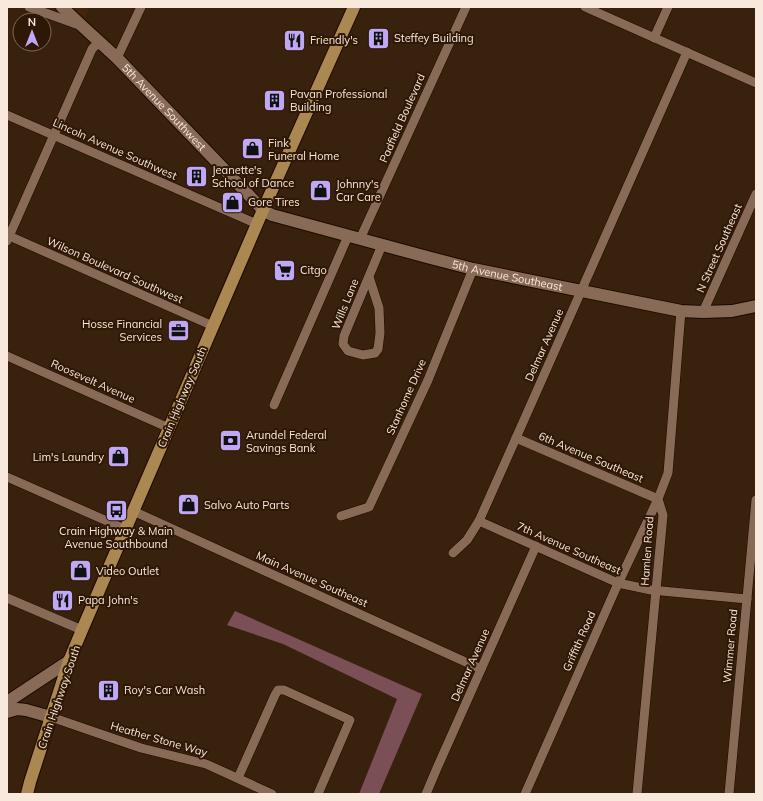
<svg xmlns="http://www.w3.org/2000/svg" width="763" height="801" font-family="Mulish,sans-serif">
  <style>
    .built { fill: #42250c }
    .forest { fill: #7a4f55 }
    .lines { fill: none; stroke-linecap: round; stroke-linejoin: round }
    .street-casing { stroke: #1e0900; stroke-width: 10 }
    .secondary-casing { stroke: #1e0900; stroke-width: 14 }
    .primary-casing { stroke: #1e0900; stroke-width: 14 }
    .street { stroke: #886b56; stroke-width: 9 }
    .secondary { stroke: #886b56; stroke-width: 12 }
    .primary { stroke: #ab8851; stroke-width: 12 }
    .labels { text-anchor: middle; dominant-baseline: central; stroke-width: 4; stroke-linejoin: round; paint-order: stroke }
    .poi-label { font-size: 11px; fill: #f9e9dd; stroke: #2e1704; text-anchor: start }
    .street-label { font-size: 11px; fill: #f9e9dd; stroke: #2e1704 }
  </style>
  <rect width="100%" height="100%" fill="#38210d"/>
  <polygon class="built" points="72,7 90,7 85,19"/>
  <polygon class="forest" points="235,611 422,694 379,794 359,794 397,699 283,644 227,625"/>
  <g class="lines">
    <defs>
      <g id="street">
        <polyline points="29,7 79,25"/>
        <polyline points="585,7 756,83"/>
        <polyline points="654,38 668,7"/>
        <polyline points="117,58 141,7"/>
        <polyline points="7,115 257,224"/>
        <polyline points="7,235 213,326"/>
        <polyline points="360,239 466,7"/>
        <polyline points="7,241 92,49 99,42"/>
        <polyline points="369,277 379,308 380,333 378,349 375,353 363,355 348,351 343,344 344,336 382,245"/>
        <polyline points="703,312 756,194"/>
        <polyline points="7,356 169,428"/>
        <polyline points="274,405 348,236"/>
        <polyline points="516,438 658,499 616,588 525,794"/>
        <polyline points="7,477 125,529"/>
        <polyline points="133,511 481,669"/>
        <polyline points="341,516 369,507 428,380 473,269"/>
        <polyline points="479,521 618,583 651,590 747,599"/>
        <polyline points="453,553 467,540 479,521 516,438 687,52"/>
        <polyline points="7,598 82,630"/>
        <polyline points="51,717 141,748 206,764 272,794"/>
        <polyline points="238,778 275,695 278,690 284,690 350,720 318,794"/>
        <polyline points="426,794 437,768 536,546"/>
        <polyline points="637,794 663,515 658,499 668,473 681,311"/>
        <polyline points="729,794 756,500"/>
      </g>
      <g id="secondary">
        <path id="s1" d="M62,7l19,18 36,33 146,152 9,5 155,42 46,12 208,42 22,1 29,-1 24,-5"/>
        <polyline points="7,702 69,661"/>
        <polyline points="7,712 17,709 26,710 51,717"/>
      </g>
      <polyline id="primary" points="27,794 30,782 69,661 82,630 263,210 354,7"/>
    </defs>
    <use href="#street" class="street-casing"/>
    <use href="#secondary" class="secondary-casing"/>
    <use href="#primary" class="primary-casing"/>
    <use href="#street" class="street"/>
    <use href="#secondary" class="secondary"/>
    <use href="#primary" class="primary"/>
  </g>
  <defs>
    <symbol id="building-square" viewBox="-11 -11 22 22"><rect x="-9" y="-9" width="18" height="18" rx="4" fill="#bfa9f4" stroke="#2e1704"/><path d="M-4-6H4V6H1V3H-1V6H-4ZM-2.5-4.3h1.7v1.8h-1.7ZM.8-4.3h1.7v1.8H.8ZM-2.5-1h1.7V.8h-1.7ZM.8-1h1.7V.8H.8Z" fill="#111"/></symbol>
    <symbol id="restaurant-square" viewBox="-11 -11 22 22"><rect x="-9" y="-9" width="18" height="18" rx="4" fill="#bfa9f4" stroke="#2e1704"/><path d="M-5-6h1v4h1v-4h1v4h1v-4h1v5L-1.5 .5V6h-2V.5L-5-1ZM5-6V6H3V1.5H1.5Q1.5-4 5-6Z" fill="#111"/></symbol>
    <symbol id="shop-square" viewBox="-11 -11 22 22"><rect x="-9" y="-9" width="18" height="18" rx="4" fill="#bfa9f4" stroke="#2e1704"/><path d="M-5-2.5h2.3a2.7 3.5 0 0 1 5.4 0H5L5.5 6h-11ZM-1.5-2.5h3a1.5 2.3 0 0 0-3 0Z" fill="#111"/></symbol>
    <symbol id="supermarket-square" viewBox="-11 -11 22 22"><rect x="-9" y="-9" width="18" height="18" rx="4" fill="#bfa9f4" stroke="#2e1704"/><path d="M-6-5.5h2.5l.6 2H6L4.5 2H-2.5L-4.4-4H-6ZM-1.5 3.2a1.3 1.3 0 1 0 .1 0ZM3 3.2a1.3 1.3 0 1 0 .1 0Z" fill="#111"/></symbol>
    <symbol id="office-square" viewBox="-11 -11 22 22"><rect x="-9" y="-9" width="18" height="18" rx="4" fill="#bfa9f4" stroke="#2e1704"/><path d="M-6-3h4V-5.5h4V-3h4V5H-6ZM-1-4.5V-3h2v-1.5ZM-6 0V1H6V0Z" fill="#111"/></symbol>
    <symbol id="bank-square" viewBox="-11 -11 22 22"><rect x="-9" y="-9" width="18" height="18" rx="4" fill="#bfa9f4" stroke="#2e1704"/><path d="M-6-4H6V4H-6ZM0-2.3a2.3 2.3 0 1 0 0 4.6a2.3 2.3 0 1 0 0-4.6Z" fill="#111"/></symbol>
    <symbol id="bus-square" viewBox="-11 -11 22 22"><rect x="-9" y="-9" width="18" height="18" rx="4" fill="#bfa9f4" stroke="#2e1704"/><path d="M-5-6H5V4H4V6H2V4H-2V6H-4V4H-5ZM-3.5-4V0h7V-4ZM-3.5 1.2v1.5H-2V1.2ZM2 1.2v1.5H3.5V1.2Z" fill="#111"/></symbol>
  </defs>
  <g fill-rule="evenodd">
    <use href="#building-square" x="366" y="26" width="25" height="25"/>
    <use href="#restaurant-square" x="282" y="28" width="25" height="25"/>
    <use href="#building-square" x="262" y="88" width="25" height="25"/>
    <use href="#shop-square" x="240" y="136" width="25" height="25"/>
    <use href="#building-square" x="184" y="164" width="25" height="25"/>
    <use href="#shop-square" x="308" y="178" width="25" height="25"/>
    <use href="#shop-square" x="220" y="190" width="25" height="25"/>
    <use href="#supermarket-square" x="272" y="258" width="25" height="25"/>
    <use href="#office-square" x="166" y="318" width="25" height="25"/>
    <use href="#bank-square" x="218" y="428" width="25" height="25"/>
    <use href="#shop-square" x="106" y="444" width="25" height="25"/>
    <use href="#shop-square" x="176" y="492" width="25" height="25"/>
    <use href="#bus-square" x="104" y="498" width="25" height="25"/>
    <use href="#shop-square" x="68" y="558" width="25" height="25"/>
    <use href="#restaurant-square" x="50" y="588" width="25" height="25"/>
    <use href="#building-square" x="96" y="678" width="25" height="25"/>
  </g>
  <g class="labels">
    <g class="poi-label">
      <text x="394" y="38">Steffey Building</text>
      <text x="310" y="40">Friendly's</text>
      <text x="290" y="94">Pavan Professional<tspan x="290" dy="13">Building</tspan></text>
      <text x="268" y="143">Fink<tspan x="268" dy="13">Funeral Home</tspan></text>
      <text x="212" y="170">Jeanette's<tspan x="212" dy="13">School of Dance</tspan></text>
      <text x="336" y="184">Johnny's<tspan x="336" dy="13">Car Care</tspan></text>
      <text x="248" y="202">Gore Tires</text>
      <text x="300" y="270">Citgo</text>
      <text x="162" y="324" text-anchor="end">Hosse Financial<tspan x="162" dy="13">Services</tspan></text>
      <text x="246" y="435">Arundel Federal<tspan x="246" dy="13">Savings Bank</tspan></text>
      <text x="104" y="457" text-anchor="end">Lim's Laundry</text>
      <text x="204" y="505">Salvo Auto Parts</text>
      <text x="116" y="531" text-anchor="middle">Crain Highway &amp; Main<tspan x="116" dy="13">Avenue Southbound</tspan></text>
      <text x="96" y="571">Video Outlet</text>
      <text x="78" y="600">Papa John's</text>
      <text x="124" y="690">Roy's Car Wash</text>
    </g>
    <g class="street-label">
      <text stroke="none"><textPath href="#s1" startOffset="143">5th Avenue Southwest</textPath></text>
      <text transform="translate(402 118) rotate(-66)">Padfield Boulevard</text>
      <text transform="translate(115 149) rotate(24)">Lincoln Avenue Southwest</text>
      <text transform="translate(719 248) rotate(-66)">N Street Southeast</text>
      <text transform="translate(115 270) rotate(24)">Wilson Boulevard Southwest</text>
      <text stroke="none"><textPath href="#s1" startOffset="539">5th Avenue Southeast</textPath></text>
      <text transform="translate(345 304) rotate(-68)">Wills Lane</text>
      <text transform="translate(544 345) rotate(-66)">Delmar Avenue</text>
      <text transform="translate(93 381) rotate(24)">Roosevelt Avenue</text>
      <text transform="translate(182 397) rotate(-67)">Crain Highway South</text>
      <text transform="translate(406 397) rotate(-66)">Stanhome Drive</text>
      <text transform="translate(591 457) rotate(23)">6th Avenue Southeast</text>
      <text transform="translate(569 548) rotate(24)">7th Avenue Southeast</text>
      <text transform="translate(647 551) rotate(-86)">Hamlen Road</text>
      <text transform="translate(312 579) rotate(24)">Main Avenue Southeast</text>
      <text transform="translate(579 641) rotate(-66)">Griffith Road</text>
      <text transform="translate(730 646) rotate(-85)">Wimmer Road</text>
      <text transform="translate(470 665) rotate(-66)">Delmar Avenue</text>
      <text transform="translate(59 697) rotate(-71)">Crain Highway South</text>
      <text transform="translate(159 739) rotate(16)">Heather Stone Way</text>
    </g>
  </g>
  <rect width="763" height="801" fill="none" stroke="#f9e9dd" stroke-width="16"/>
  <g transform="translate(32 32)"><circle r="19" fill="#2e1704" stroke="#7f6b5b"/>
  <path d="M0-3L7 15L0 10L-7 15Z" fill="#bfa9f4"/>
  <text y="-6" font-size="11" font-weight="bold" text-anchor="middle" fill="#f9e9dd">N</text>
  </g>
</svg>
